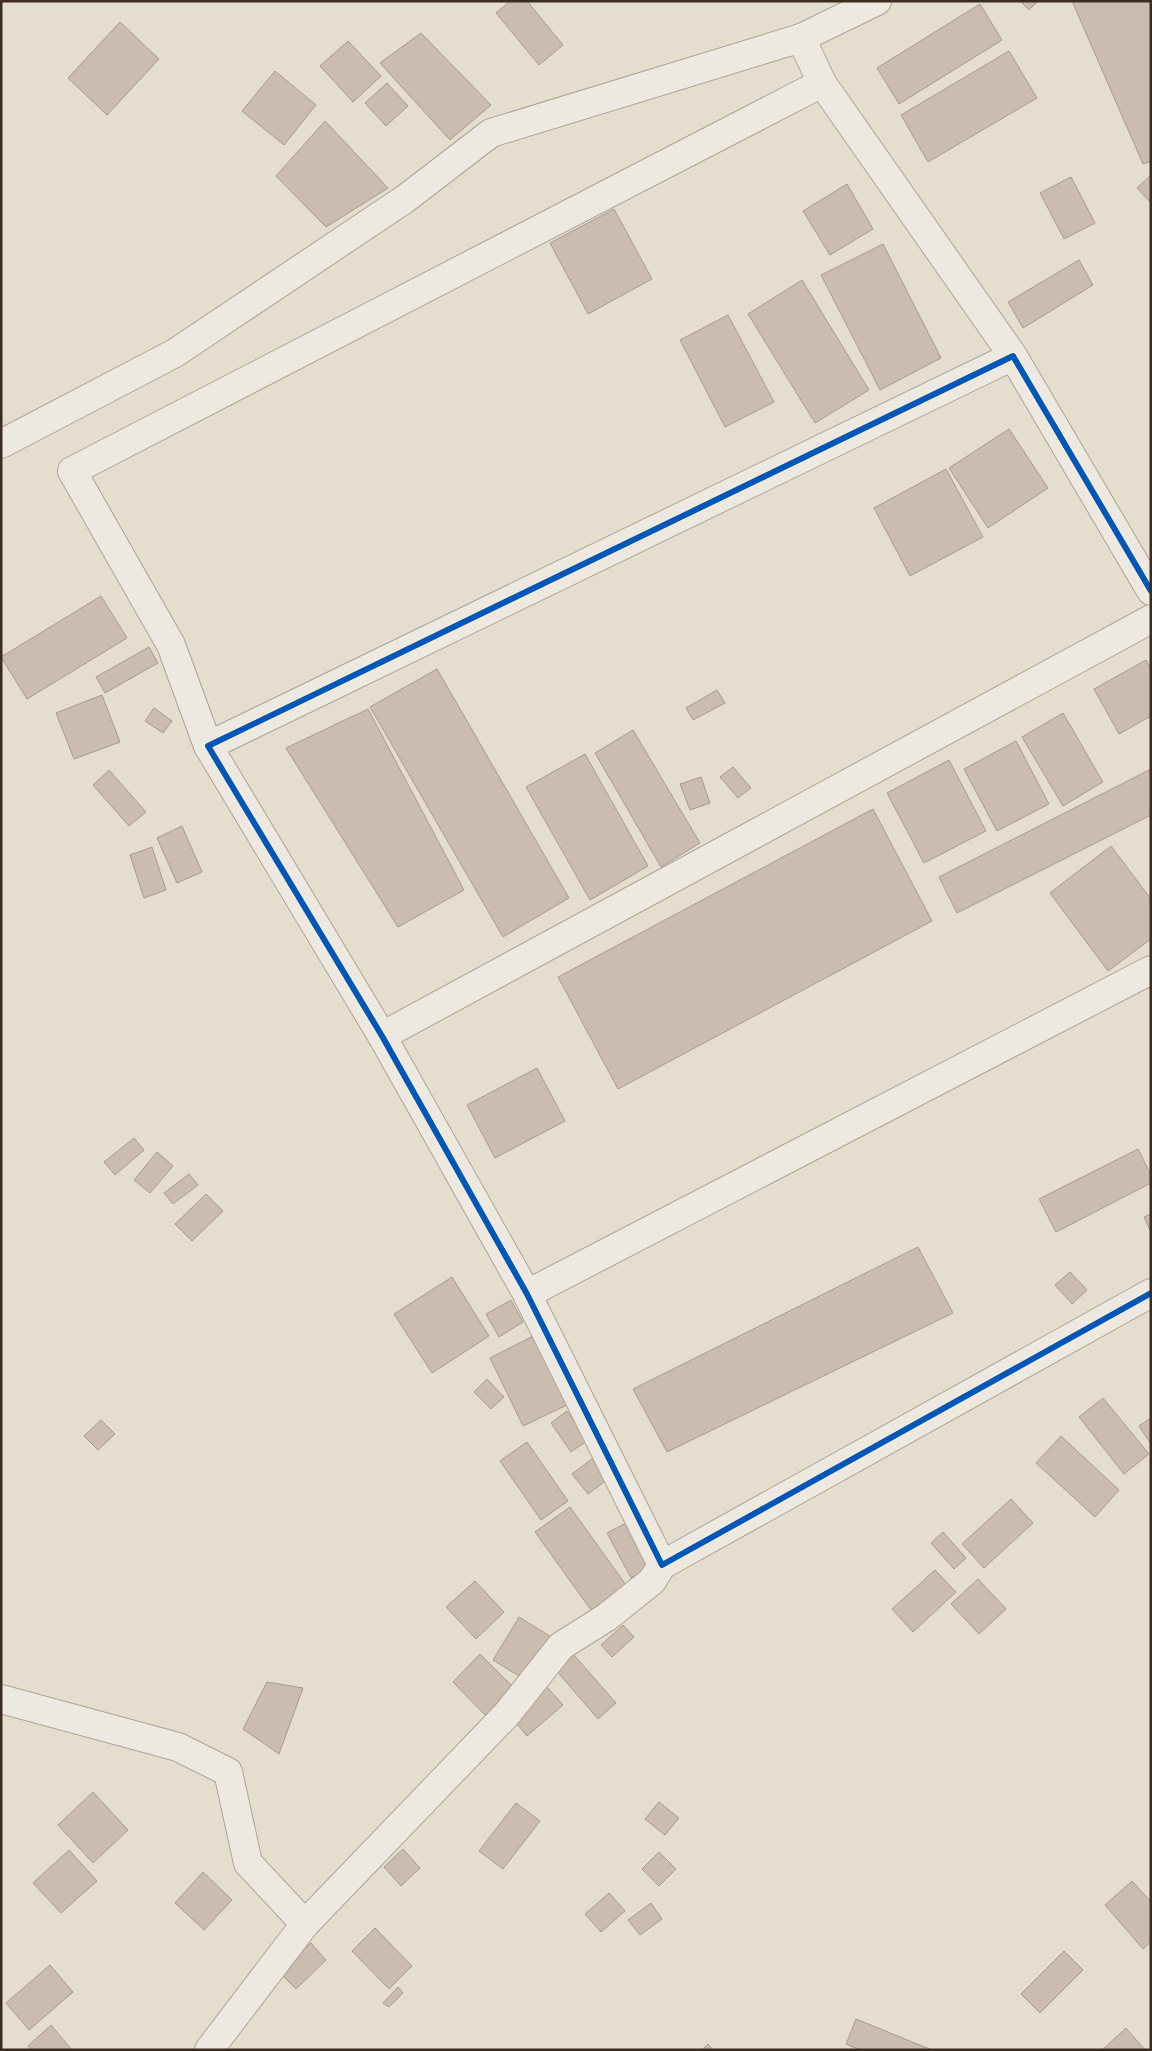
<svg xmlns="http://www.w3.org/2000/svg" width="1152" height="2051" font-family="'Crimson Pro',serif">
  <style>
    .building { fill: #cabcaf; stroke: #a69a8e }
    .lines { fill: none; stroke-linecap: round; stroke-linejoin: round }
    .minor-casing { stroke: #aba397; stroke-width: 30 }
    .minor { stroke: #eee9e0; stroke-width: 28 }
    .cycleway-casing { stroke: #f6ecd5; stroke-width: 9 }
    .cycleway { stroke: #0057b8; stroke-width: 6 }
  </style>
  <rect width="100%" height="100%" fill="#e5decf"/>
  <g class="building">
    <polygon points="510,1 527,1 563,45 539,65 496,13"/>
    <polygon points="1020,1 1038,1 1029,10"/>
    <polygon points="1072,1 1151,1 1151,161 1143,164"/>
    <polygon points="980,4 1002,40 899,104 877,68"/>
    <polygon points="120,22 159,59 107,115 68,78"/>
    <polygon points="421,33 491,105 450,140 380,63"/>
    <polygon points="348,41 381,76 353,102 320,66"/>
    <polygon points="1009,51 1037,98 928,162 901,115"/>
    <polygon points="275,71 316,105 284,145 242,111"/>
    <polygon points="387,83 408,106 386,126 365,103"/>
    <polygon points="325,121 388,188 326,227 276,176"/>
    <polygon points="1151,175 1151,203 1137,188"/>
    <polygon points="1071,177 1095,223 1064,239 1040,193"/>
    <polygon points="847,184 873,229 830,255 803,211"/>
    <polygon points="614,209 652,279 588,314 550,243"/>
    <polygon points="883,244 941,358 880,390 821,275"/>
    <polygon points="1079,260 1093,285 1023,328 1008,302"/>
    <polygon points="802,280 869,390 815,423 748,314"/>
    <polygon points="728,315 774,402 725,427 680,340"/>
    <polygon points="1009,429 1048,488 988,528 949,468"/>
    <polygon points="946,469 983,537 910,576 874,508"/>
    <polygon points="101,596 127,638 27,699 1,657"/>
    <polygon points="149,647 158,663 105,693 96,677"/>
    <polygon points="1146,660 1151,669 1151,716 1119,734 1094,689"/>
    <polygon points="437,669 569,898 503,937 370,707"/>
    <polygon points="717,690 725,703 693,720 686,708"/>
    <polygon points="102,695 120,742 74,759 56,713"/>
    <polygon points="154,708 172,721 163,733 145,721"/>
    <polygon points="368,709 464,890 398,927 286,748"/>
    <polygon points="1063,713 1103,782 1063,806 1022,737"/>
    <polygon points="633,730 700,843 661,867 595,753"/>
    <polygon points="1016,741 1049,804 997,831 964,769"/>
    <polygon points="585,754 648,866 590,900 526,787"/>
    <polygon points="949,760 986,831 924,863 887,793"/>
    <polygon points="733,767 751,788 738,798 720,777"/>
    <polygon points="1151,769 1151,815 957,913 939,877"/>
    <polygon points="109,770 146,812 129,826 93,785"/>
    <polygon points="701,777 710,803 690,810 680,784"/>
    <polygon points="873,809 932,921 618,1089 558,977"/>
    <polygon points="182,826 202,872 177,883 157,838"/>
    <polygon points="1111,846 1151,899 1151,939 1108,971 1050,893"/>
    <polygon points="152,847 166,890 144,898 130,855"/>
    <polygon points="537,1068 565,1121 495,1158 467,1105"/>
    <polygon points="134,1138 144,1150 115,1175 104,1162"/>
    <polygon points="1138,1149 1151,1175 1151,1183 1056,1232 1039,1199"/>
    <polygon points="157,1152 173,1166 150,1193 134,1180"/>
    <polygon points="189,1174 198,1185 173,1204 164,1193"/>
    <polygon points="206,1194 223,1211 192,1241 175,1224"/>
    <polygon points="1151,1214 1151,1232 1144,1217"/>
    <polygon points="918,1247 953,1313 667,1452 633,1389"/>
    <polygon points="1070,1272 1087,1290 1072,1304 1055,1285"/>
    <polygon points="452,1277 489,1336 432,1373 394,1314"/>
    <polygon points="511,1300 523,1322 499,1337 486,1314"/>
    <polygon points="535,1335 569,1404 523,1426 490,1358"/>
    <polygon points="487,1379 504,1397 491,1409 474,1392"/>
    <polygon points="1103,1398 1149,1454 1124,1474 1079,1417"/>
    <polygon points="567,1411 588,1440 571,1452 551,1423"/>
    <polygon points="1151,1418 1151,1444 1139,1426"/>
    <polygon points="101,1420 115,1434 98,1450 84,1436"/>
    <polygon points="1061,1436 1119,1490 1095,1517 1036,1463"/>
    <polygon points="527,1442 568,1501 541,1520 500,1461"/>
    <polygon points="593,1458 609,1478 588,1494 572,1474"/>
    <polygon points="1011,1499 1033,1523 984,1568 962,1544"/>
    <polygon points="570,1507 631,1592 596,1617 535,1532"/>
    <polygon points="634,1519 658,1564 631,1578 607,1533"/>
    <polygon points="943,1532 966,1558 954,1569 931,1543"/>
    <polygon points="935,1570 956,1592 913,1632 892,1609"/>
    <polygon points="978,1579 1006,1609 979,1634 951,1604"/>
    <polygon points="475,1581 504,1612 476,1639 446,1607"/>
    <polygon points="519,1617 553,1638 527,1681 493,1660"/>
    <polygon points="623,1625 634,1637 612,1657 601,1645"/>
    <polygon points="480,1654 515,1689 487,1717 453,1682"/>
    <polygon points="573,1654 616,1703 598,1719 555,1669"/>
    <polygon points="267,1682 303,1688 279,1754 243,1729"/>
    <polygon points="547,1687 563,1705 527,1736 512,1718"/>
    <polygon points="93,1792 128,1830 93,1863 58,1825"/>
    <polygon points="659,1802 679,1818 665,1835 645,1819"/>
    <polygon points="516,1803 540,1821 503,1869 479,1851"/>
    <polygon points="403,1849 420,1868 401,1886 384,1867"/>
    <polygon points="69,1850 97,1881 61,1913 33,1883"/>
    <polygon points="659,1852 676,1869 659,1886 642,1869"/>
    <polygon points="203,1872 232,1900 204,1930 175,1903"/>
    <polygon points="1132,1881 1151,1902 1151,1942 1143,1949 1105,1905"/>
    <polygon points="609,1893 625,1911 601,1932 585,1914"/>
    <polygon points="651,1903 662,1919 640,1935 628,1920"/>
    <polygon points="375,1928 412,1966 389,1989 352,1951"/>
    <polygon points="311,1943 326,1960 296,1989 279,1972"/>
    <polygon points="1064,1951 1083,1970 1040,2013 1021,1994"/>
    <polygon points="50,1965 73,1992 29,2030 6,2003"/>
    <polygon points="398,1987 403,1993 389,2007 383,2003"/>
    <polygon points="856,2019 932,2050 860,2050 846,2044"/>
    <polygon points="51,2025 72,2050 32,2050 28,2046"/>
    <polygon points="1126,2028 1145,2050 1102,2050"/>
    <polygon points="708,2044 713,2050 702,2050"/>
  </g>
  <g class="lines">
    <defs>
      <g id="minor">
        <polyline points="877,1 801,38 822,83 1013,356"/>
        <polyline points="1,444 175,353 405,199 491,133 801,38"/>
        <polyline points="1151,591 1013,356 208,746 382,1036 527,1294 662,1565 1151,1293"/>
        <polyline points="208,746 171,645 72,471 822,83"/>
        <polyline points="382,1036 1151,619"/>
        <polyline points="527,1294 1151,970"/>
        <polyline points="1,1699 178,1747 228,1772 248,1863 305,1924"/>
        <polyline points="209,2050 305,1924 507,1714 561,1646 607,1617 652,1581 662,1565"/>
      </g>
    </defs>
    <use href="#minor" class="minor-casing"/>
    <use href="#minor" class="minor"/>
    <defs>
      <polyline id="cycleway" points="1151,591 1013,356 208,746 382,1036 527,1294 662,1565 1151,1293"/>
    </defs>
    <use href="#cycleway" class="cycleway-casing"/>
    <use href="#cycleway" class="cycleway"/>
  </g>
  <rect width="1152" height="2051" fill="none" stroke="#3b2c1f" stroke-width="5"/>
</svg>
